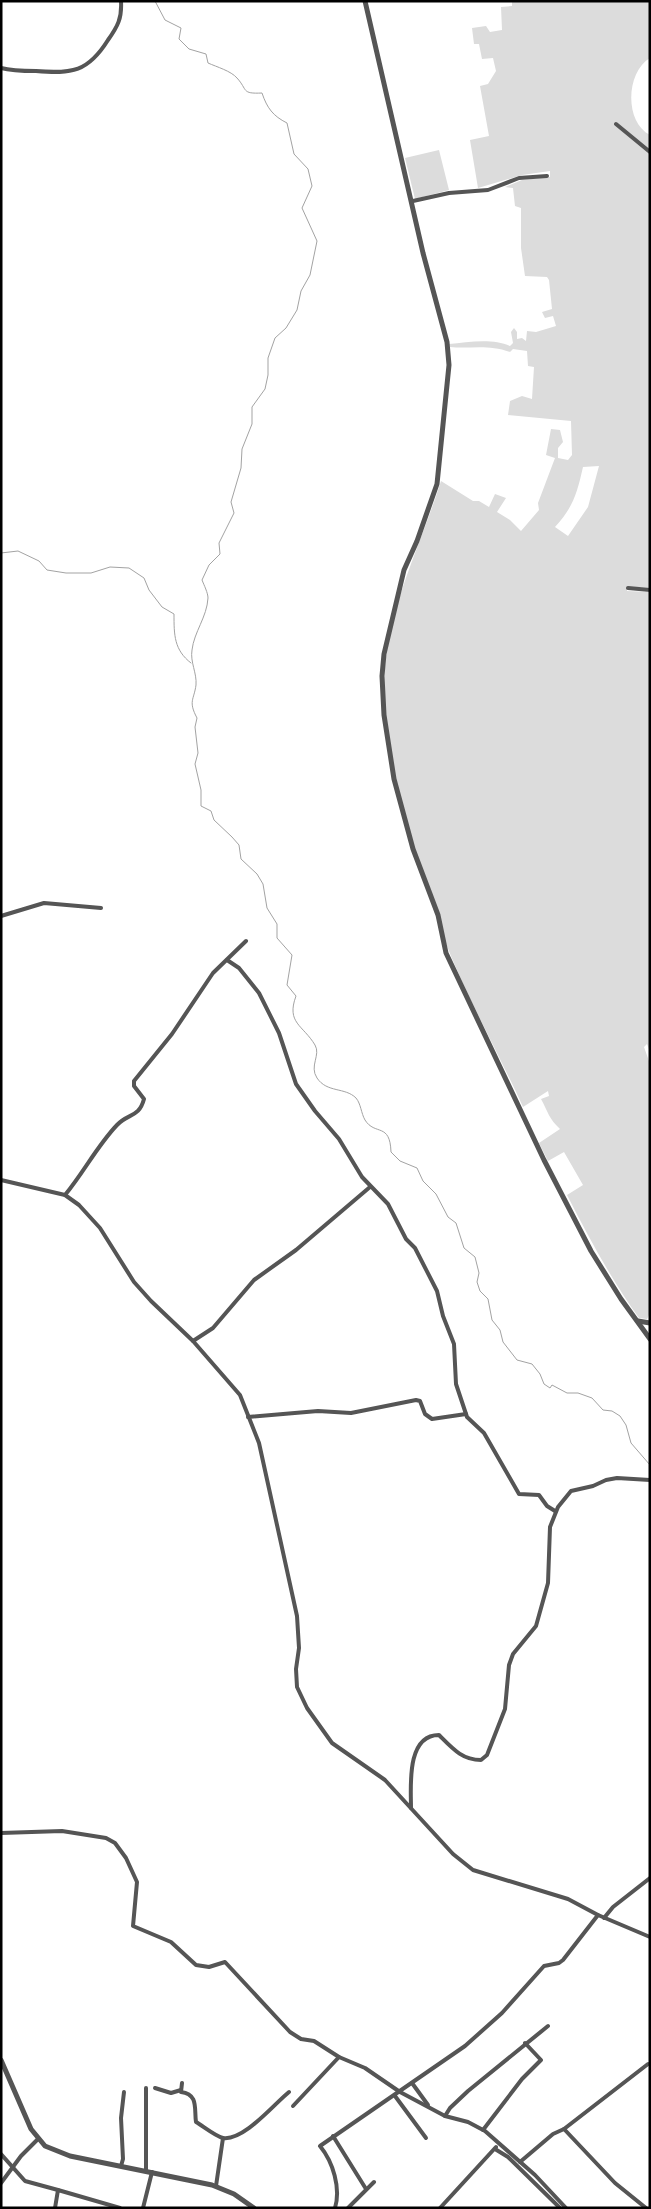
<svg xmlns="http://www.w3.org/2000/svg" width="651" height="2209" font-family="Lato,sans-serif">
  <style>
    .green { fill: #dcdcdc; fill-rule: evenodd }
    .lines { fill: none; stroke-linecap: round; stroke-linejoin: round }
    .stream { stroke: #a3a3a3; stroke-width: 1 }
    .minor { stroke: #555; stroke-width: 4 }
    .tertiary { stroke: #555; stroke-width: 5 }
  </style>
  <rect width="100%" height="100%" fill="#fff"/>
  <g class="green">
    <path d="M512,1h138v57c-24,14 -26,64 0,77v453l-23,-1v4l23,1v460l-3,-8 -3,3 6,17v249l-3,6 -8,-1c-28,-39 -50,-80 -72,-123l16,-10 -19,-33 -16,9 -9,-18 21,-14c-11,-10 -12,-17 -19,-30l8,-3 -1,-5 -25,16c-26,-57 -58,-113 -80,-171 -14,-38 -25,-77 -36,-115 -14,-49 -26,-101 -22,-153 5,-65 37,-126 56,-187l32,20h6l10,6 6,-13 11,4 -9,14 13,8 11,11 18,-21 -1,-7 17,-45 -9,-3 5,-26 9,1 3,12 -5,6v10l10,2 4,-5 -1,-34 -63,-6 2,-14 12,-5 10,3 2,-32 -6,-1 -1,-15 -14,-2 -3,3c-22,-8 -39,-3 -60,-5l-1,-3c19,-2 44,-6 61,2l3,-3 -2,-11 3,-4 3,4v7l5,-1 4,3 1,-10 9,1 20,-6 -3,-10 -8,2 -3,-6 10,-3 -3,-29 -2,-3 -22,-1 -4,-28v-40l-6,-2 -2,-18 -8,-1 17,-7 28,-3v-6l-28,4 -44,13 -8,-48 19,-4 -9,-50 8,-2 8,-13 -3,-13 -11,1 -3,-15h-5l-2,-16 14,-2 4,6 12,-2 -1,-23 11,-1zM599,466l-11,41 -20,29 -13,-9c19,-21 22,-34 28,-60z"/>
    <polygon points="439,150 449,190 415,199 405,158"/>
  </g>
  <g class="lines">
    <g class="stream">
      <path d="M155,1l10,19 16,8 -2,11 10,10 17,5 2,9c9,4 23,8 29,15 11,12 4,16 25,15 5,15 11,23 25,30l7,31 14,15 4,17 -10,22 15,33 -7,34 -9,16 -4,19 -11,18 -11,10 -7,20v17l-3,14 -13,18v17l-10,25 -1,19 -10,34 3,11 -15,30 1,11 -11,11 -7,15c2,5 6,13 6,18 -1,19 -14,34 -16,52 -2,12 5,23 4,35 -2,15 -8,16 1,33l-2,9 3,26 -3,11 6,26v16l10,5 3,9 18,17 7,8 2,14 16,15 6,10 4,24 10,16v14l15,17 -5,30 9,11c-10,27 7,29 19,49 6,10 -6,21 2,33 10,15 28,9 39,20 5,6 5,15 9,22 10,16 25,2 26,32l9,9 17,7 6,13 13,13 12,23 8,6 8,25 11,9 4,16 -2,9 3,9 8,8 4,21 8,10 3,12 14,18 15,4 8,10 4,10 6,4 2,-3 15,8h11l14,5 11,12 9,1 8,5 6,9 5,18 19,22"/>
      <path d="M1,553l17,-2 21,10 8,9 19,3h25l19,-6 19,1 15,10 5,12 13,17 12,7c0,21 0,36 17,49"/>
    </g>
    <g class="minor">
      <path d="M1,68c11,3 24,3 35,3 36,3 52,1 72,-31 10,-14 14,-22 13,-39"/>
      <polyline points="616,124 650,152"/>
      <polyline points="413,201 449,193 488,190 519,178 547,176"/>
      <polyline points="628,588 650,590"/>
      <polyline points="1,916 44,903 101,908"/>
      <polyline points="227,960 239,968 259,993 279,1033 296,1084 315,1111 339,1139 362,1177 388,1204 406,1239 415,1248 437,1291 443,1316 454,1344 456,1384 467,1417 484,1433 519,1494 539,1495 547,1506 555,1511"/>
      <polyline points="1,1180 65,1195 79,1205 100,1228 134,1282 151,1301 193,1341 240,1395 259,1443 297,1616 299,1648 296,1669 297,1687 307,1708 332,1743 385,1780 453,1854 473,1870 568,1899 598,1915 650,1937"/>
      <path d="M65,1195c19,-23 32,-49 52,-70 11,-12 22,-7 27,-26l-10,-13v-5l38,-47 41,-61 33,-32"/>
      <polyline points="193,1341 213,1328 254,1280 296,1250 370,1187"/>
      <polyline points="248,1417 318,1411 351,1413 416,1400 420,1401 425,1414 432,1419 466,1414"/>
      <path d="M411,1808c0,-21 -5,-73 28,-73 13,13 23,25 42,25l6,-5 18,-46 4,-44 4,-11 23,-28 12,-43 2,-56 8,-20 13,-16 22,-5 13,-6 11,-2 33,2"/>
      <polyline points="1,1833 62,1831 106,1838 115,1843 126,1858 137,1882 133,1926 171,1942 196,1965 209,1967 225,1962 290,2032 301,2039 314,2041 339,2057 365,2068 400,2092 445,2116 468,2122 485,2131 535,2175 566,2208"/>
      <polyline points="604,1918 613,1907 650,1878"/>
      <path d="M182,2083l-1,9c18,2 13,18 15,30 7,4 19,14 27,16 21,3 51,-34 66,-46"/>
      <polyline points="412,2083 428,2105"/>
      <polyline points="146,2088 146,2171"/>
      <polyline points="155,2088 171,2093 181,2090"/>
      <polyline points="395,2096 426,2138"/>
      <polyline points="293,2106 339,2057"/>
      <polyline points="445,2116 450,2108 468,2091 548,2026"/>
      <polyline points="564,2129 615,2183 646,2208"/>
      <polyline points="483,2130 522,2079 541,2060 525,2043"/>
      <polyline points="333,2136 366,2189"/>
      <polyline points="495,2149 508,2157 560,2208"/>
      <polyline points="1,2154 25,2181 58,2190"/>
      <polyline points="520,2162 553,2134 564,2129 648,2064"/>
      <polyline points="121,2166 123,2159 121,2118 124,2092"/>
      <polyline points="1,2183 21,2156 38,2139"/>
      <polyline points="216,2186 223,2138"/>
      <polyline points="55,2208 58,2190 120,2208"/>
      <polyline points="143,2208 152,2172"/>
      <path d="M335,2208c6,-20 -2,-46 -15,-62l145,-100 37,-33 42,-47 15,-3 4,-3 35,-45"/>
      <polyline points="348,2208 374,2182"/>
      <polyline points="440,2208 496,2147"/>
    </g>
    <g class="tertiary">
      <polyline points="365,1 423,253 447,342 449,365 437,484 417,541 404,570 384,654 382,676 384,715 394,779 413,849 438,915 446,953 544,1160 591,1251 621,1299 650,1339"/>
      <polyline points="638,1321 650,1323"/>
      <polyline points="1,2060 31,2129 45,2146 70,2156 212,2185 234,2194 254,2208"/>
    </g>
  </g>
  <rect width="651" height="2209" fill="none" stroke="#000000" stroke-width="5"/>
</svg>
